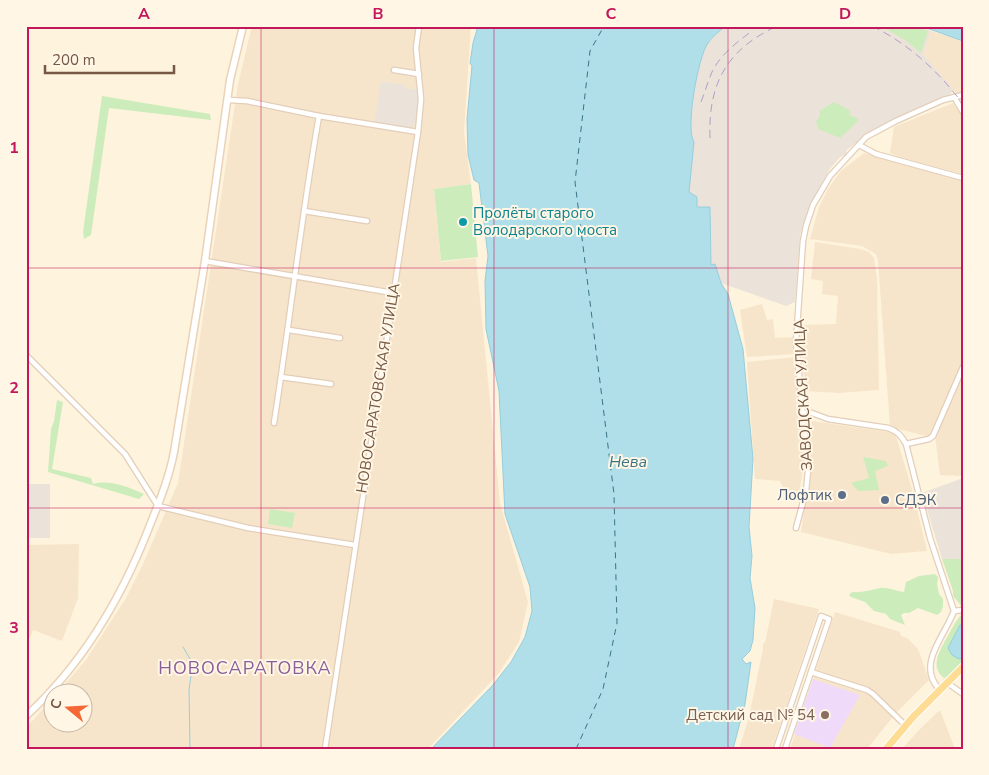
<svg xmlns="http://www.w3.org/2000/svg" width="989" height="775" font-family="'Nunito Sans',sans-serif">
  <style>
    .residential { fill: #f7e5cb }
    .industrial { fill: #ebe3da }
    .education { fill: #f0dafa }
    .green { fill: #cdecbb }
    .water { fill: #b0dee9; stroke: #96cedc }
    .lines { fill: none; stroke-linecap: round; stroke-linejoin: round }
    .stream { stroke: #96cedc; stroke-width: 1 }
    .ferry { stroke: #397585; stroke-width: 1; stroke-dasharray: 6 5; stroke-linecap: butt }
    .street-casing { stroke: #e3ceb9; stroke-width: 7 }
    .secondary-casing { stroke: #ead2b8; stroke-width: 9 }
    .primary-casing { stroke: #fff; stroke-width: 9 }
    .street { stroke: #fff; stroke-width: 4.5 }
    .secondary { stroke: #fff; stroke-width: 6 }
    .primary { stroke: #ffdc93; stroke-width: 7 }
    .rail { stroke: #b59cc7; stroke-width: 1; stroke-dasharray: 8 5; stroke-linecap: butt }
    .grid { fill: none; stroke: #c2185b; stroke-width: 1; stroke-opacity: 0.55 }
    .culture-dot { fill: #0f9aa8; stroke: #fff6e5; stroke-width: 2 }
    .service-dot { fill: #5c6f8a; stroke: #fff6e5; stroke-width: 2 }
    .education-dot { fill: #8d6e63; stroke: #fff6e5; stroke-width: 2 }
    .labels { text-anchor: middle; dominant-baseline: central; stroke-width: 4; stroke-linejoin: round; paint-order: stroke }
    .culture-label { font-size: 15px; fill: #0d838f; stroke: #fff6e5; text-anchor: start }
    .street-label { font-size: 15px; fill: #765844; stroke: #fff6e5 }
    .service-label { font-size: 15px; fill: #4e5e75; stroke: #fff6e5; text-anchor: end }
    .education-label { font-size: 15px; fill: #785e54; stroke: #fff6e5; text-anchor: end }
    .water-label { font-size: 16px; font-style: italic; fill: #397585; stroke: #fff6e5 }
    .quarter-label { font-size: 18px; letter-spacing: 1px; fill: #895e9a; stroke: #fff6e5 }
    .neatline { fill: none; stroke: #c2185b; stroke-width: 2 }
    .grid-label { font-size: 16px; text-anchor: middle; font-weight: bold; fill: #c2185b }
  </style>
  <rect width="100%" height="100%" fill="#fef3dd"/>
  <g class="residential">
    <polygon points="252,26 471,26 464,132 471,184 434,189 441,262 476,258 500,503 528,602 519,642 499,673 428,749 26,749 26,728 52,699 52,722 82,722 82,692 58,692 86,660 126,598 143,564 178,483 238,84"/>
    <polygon points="931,31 963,41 963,101 923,54"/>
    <polygon points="953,103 963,117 963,174 903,158 890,153 894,127"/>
    <polygon points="864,153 963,179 963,362 932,434 930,437 890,427 878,260 876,254 862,246 810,239 819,207 828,189 841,171"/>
    <polygon points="815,242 860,249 869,252 874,258 877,279 879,390 839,393 805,391 800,325 836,324 838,296 822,294 823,281 811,279"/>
    <polygon points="762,304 767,320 773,319 775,338 794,337 795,354 747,357 740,310"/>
    <polygon points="795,357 802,424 803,468 799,494 784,489 780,481 755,479 747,362"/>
    <polygon points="963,374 963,476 940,475 935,436"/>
    <polygon points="806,420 895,433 912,489 927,551 891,554 801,532 810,471"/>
    <polygon points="79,544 78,598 62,641 33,630 30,638 26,636 26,545"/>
    <polygon points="774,599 819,609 772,749 739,749 749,717 763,649 763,643 765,643"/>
    <polygon points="835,612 900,632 901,636 907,638 918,649 929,680 896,713 867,749 790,749"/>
    <polygon points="940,710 955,749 902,749 919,730"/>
  </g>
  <g class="industrial">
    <polygon points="725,26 921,26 931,31 923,54 954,90 947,97 895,120 865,136 848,149 846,151 847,154 840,157 829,170 811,204 803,225 800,235 795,302 786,306 721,283 715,265 711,265 710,207 697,207 689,192 691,117 695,82 702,57 708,43"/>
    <polygon points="381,81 405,85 405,88 419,90 418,111 413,129 374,123"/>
    <polygon points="963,478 963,559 942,559 922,493"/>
    <rect x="26" y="484" width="24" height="54"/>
  </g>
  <polygon class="education" points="813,679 860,695 830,748 794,734"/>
  <g class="green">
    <polygon points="881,26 914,26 928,31 921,53 905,40"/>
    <polygon points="102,96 210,114 211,120 109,108 91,235 84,239 83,232"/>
    <polygon points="834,102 849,110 851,116 858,118 857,122 840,138 818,129 816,122 820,116 819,111"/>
    <polygon points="471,184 478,257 441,261 434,189"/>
    <path d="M57,400l6,2 -11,67 39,9 2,6c16,-5 36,3 51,10l-5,5 -91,-27 3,-43 3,-8z"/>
    <polygon points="863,457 886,461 888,466 875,471 879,490 858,491 851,483 869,478"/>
    <polygon points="270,509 295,513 292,528 268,524"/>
    <polygon points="942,559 963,559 963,608 953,596 953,591"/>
    <path d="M935,574l3,3 -1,7 2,10 4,5v7l-2,6 -4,3 -19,-7 -9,5h-5l-3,2 4,10 -15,-6 -4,-5 -12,-3 -9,-9 -14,-5 -2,-2 3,-3c10,1 18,-2 28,-4 7,-1 16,3 24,4l2,-10 13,-6z"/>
    <path d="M963,613v50l-15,14 -4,1c-16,-12 -2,-31 5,-44 4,-8 8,-15 14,-21z"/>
  </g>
  <g class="water">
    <path d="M478,26h247c-6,6 -13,11 -17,17 -10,14 -23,86 -14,99l-5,50 8,5v10h13l1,58 4,-1 6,19 7,11 15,55 10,110 -4,68 3,29 -2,22 5,30 -2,32 -3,11 -8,8 4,5 5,-2 -6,42 -12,45h-302l61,-63 19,-24 14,-25 7,-26 -2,-24 -25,-73 -6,-123 -13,-62 -1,-48 3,-25 -9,-73 -5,-3 -6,-25 -1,-36 5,-53 -2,-3 3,-20z"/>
    <polygon points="921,26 963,26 963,41"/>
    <polygon points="960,625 963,626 963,658 959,659 952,655 948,648"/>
  </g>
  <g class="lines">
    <polyline class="stream" points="183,647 193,664 189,689 190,749"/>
    <polyline class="ferry" points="576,749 603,689 617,623 614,494 575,182 590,51 604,26"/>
    <defs>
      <g id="street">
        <polyline points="394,70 419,74"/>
        <polyline points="954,97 963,112"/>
        <polyline points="228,100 247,101 319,116 418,132"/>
        <polyline points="859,145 876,154 963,178"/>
        <polyline points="304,211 367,221"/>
        <polyline points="205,261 393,293"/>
        <polyline points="289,330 340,338"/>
        <polyline points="26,355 125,454 158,506 248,528 355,545"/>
        <polyline points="281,377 331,384"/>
        <path d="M803,413h9l16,6 60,9c9,3 13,7 18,16l24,94 24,73c-9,25 -38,53 -15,78"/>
        <path d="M274,423c16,-102 27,-205 45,-307"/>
        <polyline points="906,444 929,439 933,436 963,367"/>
        <polyline points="796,528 806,491 808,471 796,342 803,241 806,226 813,205 830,176 866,137 896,121 943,100 963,95"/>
        <polyline points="954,611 963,610"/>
        <polyline points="811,672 867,690 873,694 905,725"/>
        <polyline points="946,682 963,694"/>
        <polyline points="325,749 418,132 421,99 416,48 419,26"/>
        <polyline points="776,749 821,616 829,619 785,749"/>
      </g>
      <path id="secondary" d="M26,716c57,-52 97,-121 124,-191 10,-25 19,-47 24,-73l31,-191 25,-181 13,-54"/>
      <polyline id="primary" points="886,749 913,717 963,667"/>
    </defs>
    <use href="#street" class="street-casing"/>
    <use href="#secondary" class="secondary-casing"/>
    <use href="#primary" class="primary-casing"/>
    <use href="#street" class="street"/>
    <use href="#secondary" class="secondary"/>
    <use href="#primary" class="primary"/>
    <g class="rail">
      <path d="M872,26c37,18 67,46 91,78"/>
      <path d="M701,102c4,-10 7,-21 11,-30 8,-17 25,-30 40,-41"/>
      <path d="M710,138c-2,-54 16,-88 67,-112"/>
    </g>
  </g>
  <path class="grid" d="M261,26v723M494,26v723M728,26v723M26,268h937M26,508h937"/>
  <circle class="culture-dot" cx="463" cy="222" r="5"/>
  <g class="service-dot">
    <circle cx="842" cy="495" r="5"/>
    <circle cx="885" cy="500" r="5"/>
  </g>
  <circle class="education-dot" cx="825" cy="715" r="5"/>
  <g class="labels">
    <g class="culture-label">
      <text x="473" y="213">Пролёты старого<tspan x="473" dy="17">Володарского моста</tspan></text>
    </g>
    <g class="street-label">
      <text transform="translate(378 388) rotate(-81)">НОВОСАРАТОВСКАЯ УЛИЦА</text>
      <text transform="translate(803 395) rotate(-93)">ЗАВОДСКАЯ УЛИЦА</text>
    </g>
    <g class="service-label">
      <text x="832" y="495">Лофтик</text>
      <text x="895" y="500" text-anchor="start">СДЭК</text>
    </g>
    <g class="education-label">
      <text x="815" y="715">Детский сад № 54</text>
    </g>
    <g class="water-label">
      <text x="628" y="462">Нева</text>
    </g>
    <g class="quarter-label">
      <text x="245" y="668">НОВОСАРАТОВКА</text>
    </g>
  </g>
  <rect width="989" height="775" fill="none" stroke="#fff6e5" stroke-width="55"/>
  <g transform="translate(68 708) rotate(288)"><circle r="24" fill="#fff6e5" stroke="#c8b7a5"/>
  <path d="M0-4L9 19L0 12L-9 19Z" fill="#f56836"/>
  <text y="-8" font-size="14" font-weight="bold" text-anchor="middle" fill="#765844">С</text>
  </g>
  <path d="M45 65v8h129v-8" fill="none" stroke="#765844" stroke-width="2.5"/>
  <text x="52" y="65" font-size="15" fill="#765844" stroke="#fff6e5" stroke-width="4" paint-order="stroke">200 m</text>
  <rect x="28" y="28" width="934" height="720" class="neatline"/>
  <g class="grid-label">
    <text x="144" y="19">A</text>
    <text x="378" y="19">B</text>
    <text x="611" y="19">C</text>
    <text x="845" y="19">D</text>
    <text x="14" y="153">1</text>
    <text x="14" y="393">2</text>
    <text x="14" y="633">3</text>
  </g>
</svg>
